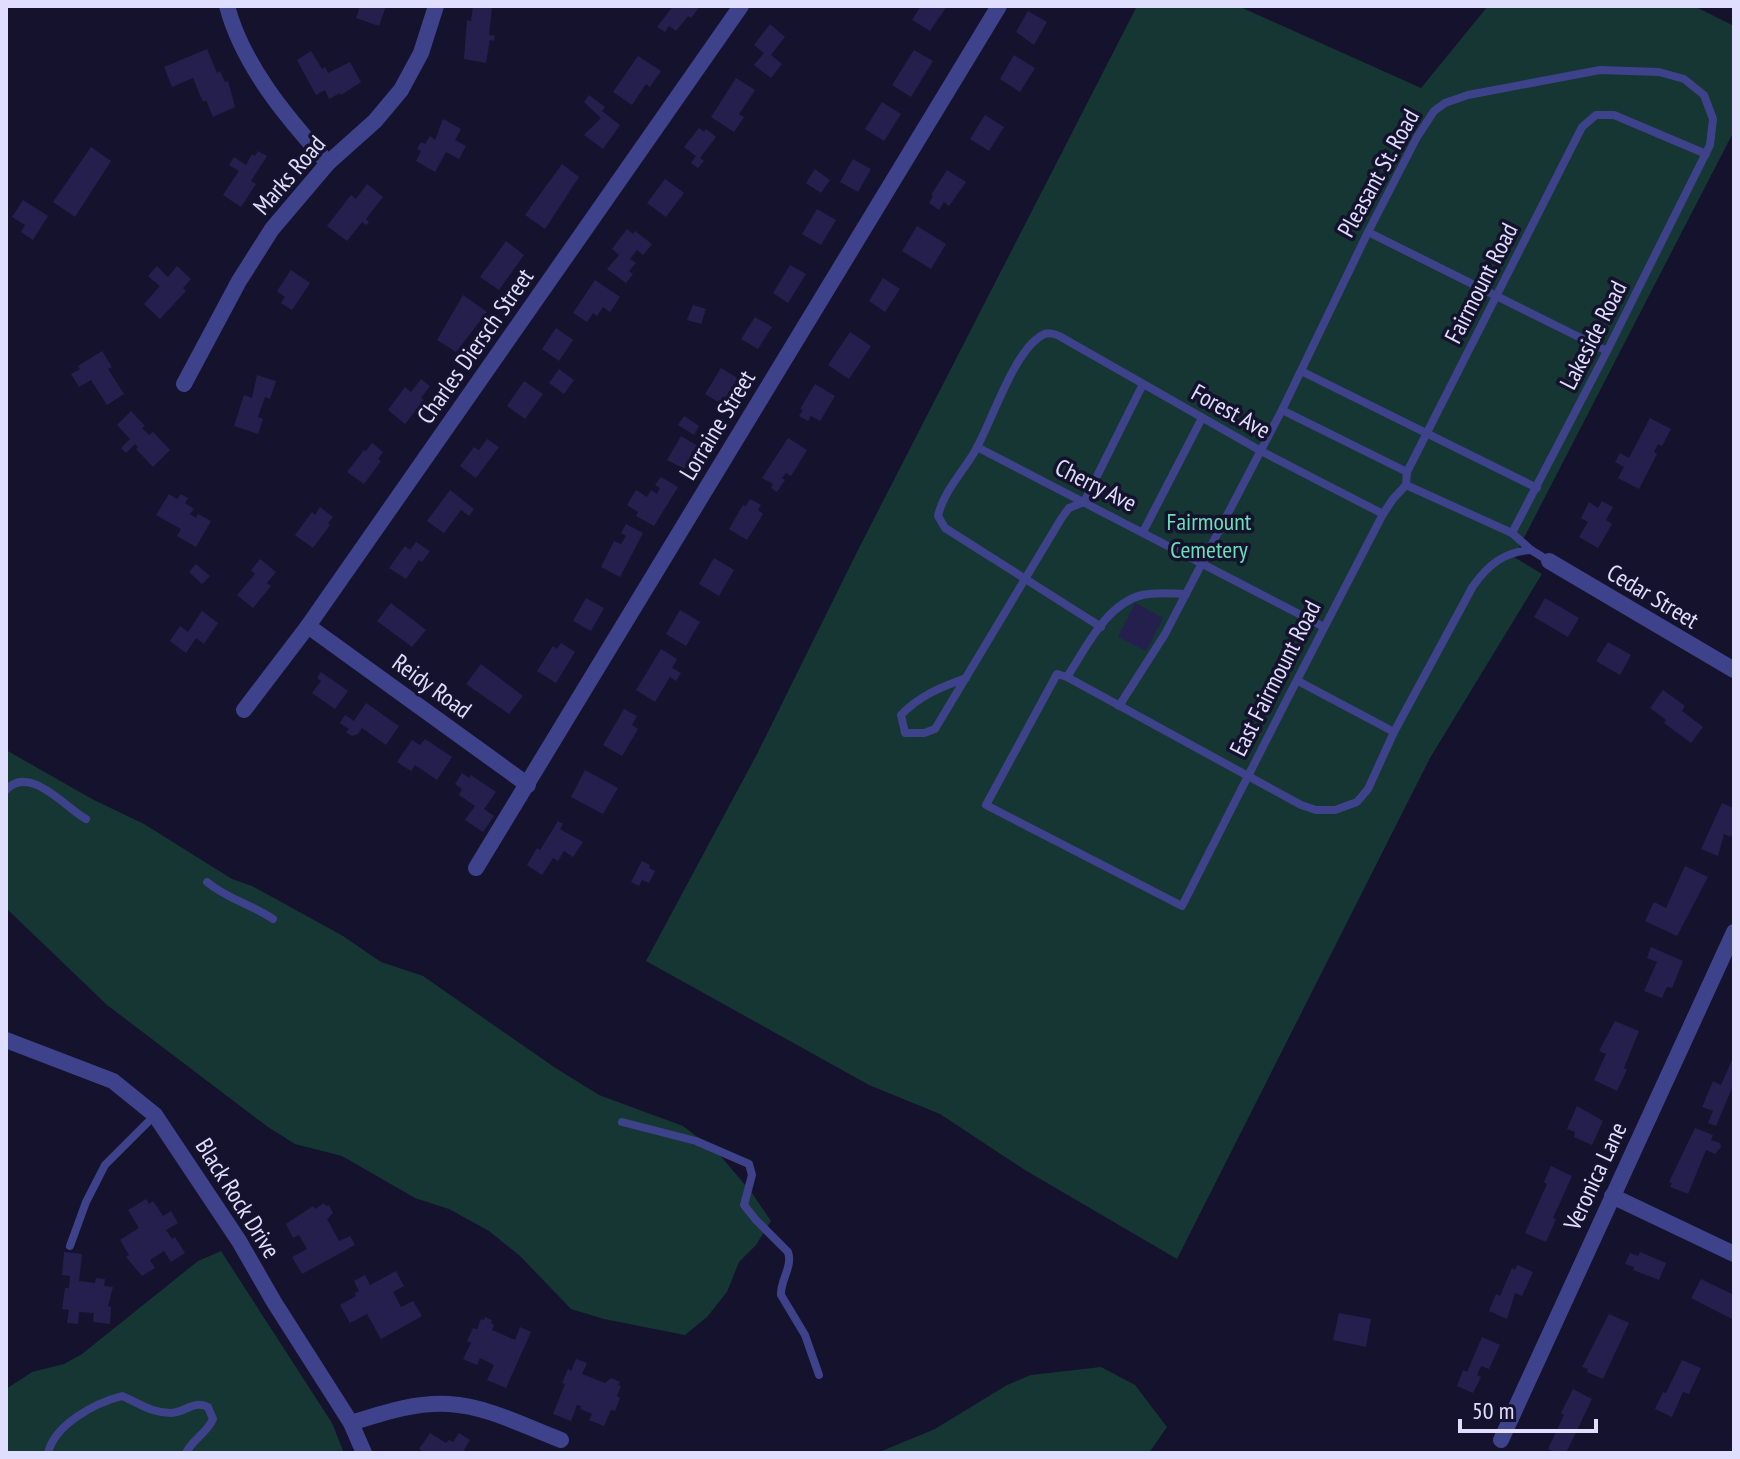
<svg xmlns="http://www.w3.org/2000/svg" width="1740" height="1459" font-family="'PT Sans Narrow',sans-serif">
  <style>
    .green { fill: #153633 }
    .building { fill: #241f4d }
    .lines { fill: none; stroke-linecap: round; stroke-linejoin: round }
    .service { stroke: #3e428a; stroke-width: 8 }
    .minor { stroke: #3e428a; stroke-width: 16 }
    .labels { text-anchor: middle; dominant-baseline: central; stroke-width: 7; stroke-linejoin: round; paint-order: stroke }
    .street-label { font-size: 24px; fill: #e0defe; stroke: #15122d }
    .park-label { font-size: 24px; fill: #6adfb8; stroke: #15122d }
  </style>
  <rect width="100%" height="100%" fill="#15122d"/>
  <g class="green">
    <polygon points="1137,6 1238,6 1421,88 1488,6 1694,6 1734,26 1734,131 1514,557 1542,574 1430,758 1177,1259 1025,1170 940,1114 869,1085 646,961 757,754 859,548"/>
    <polygon points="6,750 92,799 144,824 232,879 252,886 343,936 381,962 423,976 554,1067 599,1095 683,1126 718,1153 752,1193 771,1221 756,1245 739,1262 727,1292 707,1317 685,1335 604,1319 571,1309 520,1256 489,1231 449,1209 415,1198 342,1156 295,1144 268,1127 107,1005 6,908"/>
    <polygon points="221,1251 332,1423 344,1453 6,1453 6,1389 32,1372 64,1364 82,1354 198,1261"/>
    <polygon points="1101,1367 1135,1385 1167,1427 1149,1453 877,1453 935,1429 1007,1385 1031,1375"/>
  </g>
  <g class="building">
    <polygon points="360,6 386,6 379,26 356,18"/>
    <polygon points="473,6 492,7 489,35 495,36 494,41 490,40 486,63 464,59 467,20 471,21"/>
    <polygon points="673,6 700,6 691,18 688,16 676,31 669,26 665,32 657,27"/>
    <polygon points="921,6 947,6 930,31 912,20"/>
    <polygon points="1028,11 1047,22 1034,45 1016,32"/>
    <polygon points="770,24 785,37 771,55 782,64 771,78 754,65 764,53 754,45"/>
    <polygon points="207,49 217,73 220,71 225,82 228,81 235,107 213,117 206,100 203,102 193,78 172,87 164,67"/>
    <polygon points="914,50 933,61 911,97 892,85"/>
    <polygon points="311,51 322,69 325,67 328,73 350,62 361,82 341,95 340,93 329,99 325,90 316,95 297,60"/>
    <polygon points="1014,55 1035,68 1020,92 1000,79"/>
    <polygon points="638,56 661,71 650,87 646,84 632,105 613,92"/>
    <polygon points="736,78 755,90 739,114 744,117 734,132 711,117"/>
    <polygon points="589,95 605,107 602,111 620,125 603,149 584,135 601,118 584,102"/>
    <polygon points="882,102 901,114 884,141 865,129"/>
    <polygon points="985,115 1004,127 989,151 970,139"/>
    <polygon points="443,119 461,129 455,140 466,146 459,159 446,152 435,172 416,161 421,151 417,149 421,142 425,144 430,136 435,140"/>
    <polygon points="699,128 704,132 706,129 716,137 700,158 704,161 698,168 691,163 696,156 684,147"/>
    <polygon points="91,147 111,161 75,217 53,202"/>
    <polygon points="258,151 267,156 251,181 256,184 241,207 223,195 239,171 229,165 234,157 246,165 252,154 255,156"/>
    <polygon points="853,159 871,169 858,192 840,182"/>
    <polygon points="562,164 579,177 545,229 525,215"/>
    <polygon points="815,169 830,180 821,193 806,183"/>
    <polygon points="947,170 966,182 949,206 944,202 939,210 929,203 933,196 931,195"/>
    <polygon points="665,179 684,193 666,217 647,203"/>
    <polygon points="367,184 383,197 366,219 369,222 366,225 362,222 347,241 327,226 351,195 356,199"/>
    <polygon points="23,200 48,216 33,240 21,232 25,225 12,217"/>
    <polygon points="817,209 836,220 821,245 802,234"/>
    <polygon points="917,226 946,244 931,269 902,251"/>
    <polygon points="627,229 633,234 635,231 652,244 643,255 637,250 630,259 636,263 629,271 633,274 626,283 607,269 619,255 612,249"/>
    <polygon points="506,241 524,255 499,290 480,277"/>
    <polygon points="790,265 806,274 788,303 773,293"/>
    <polygon points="157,266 168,277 177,266 191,279 183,288 186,291 160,319 144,304 160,286 148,276"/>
    <polygon points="291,270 310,283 292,310 281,303 285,297 277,291"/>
    <polygon points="883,278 900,289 885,312 869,301"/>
    <polygon points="595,280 620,297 610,312 603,307 597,316 593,313 587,322 573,313"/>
    <polygon points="463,295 487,312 456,352 437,340"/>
    <polygon points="693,305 706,309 701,324 687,320"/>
    <polygon points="755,317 772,327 758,349 741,339"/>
    <polygon points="556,328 573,340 559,361 542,349"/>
    <polygon points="850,332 871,346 849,379 828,365"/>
    <polygon points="102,351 112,367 108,369 124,394 107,405 91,380 79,387 71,374 80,369 78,366"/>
    <polygon points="721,368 739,379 723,405 705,394"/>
    <polygon points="559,369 574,380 564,394 549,383"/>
    <polygon points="257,375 276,381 270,399 265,397 258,417 263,419 258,434 234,426 244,395 252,398"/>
    <polygon points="421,379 430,386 421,398 424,400 405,424 388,410 405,387 411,392"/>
    <polygon points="524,381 543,394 525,419 507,406"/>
    <polygon points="815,384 835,396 820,421 811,416 808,421 799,416 803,410 800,409"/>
    <polygon points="131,411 145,426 142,428 149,435 153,432 170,450 153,467 136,449 138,447 135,444 126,453 121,448 130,439 117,425"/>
    <polygon points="684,416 699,426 694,435 678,425"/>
    <polygon points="1650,418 1671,429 1662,446 1658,444 1654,452 1657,454 1639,489 1618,478 1624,467 1615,462 1620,453 1629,458"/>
    <polygon points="681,436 698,446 684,469 667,460"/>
    <polygon points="788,438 807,450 791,476 786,473 782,478 785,480 777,492 771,488 773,484 762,478"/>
    <polygon points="487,439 499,447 476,478 460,466 474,447 479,450"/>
    <polygon points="372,443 383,452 378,459 381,461 364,484 347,472 364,450 366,451"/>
    <polygon points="661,477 678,487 654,526 636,516 638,512 627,505 636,490 647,497 651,490 657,494 660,488 655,485"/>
    <polygon points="450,490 474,509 469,516 461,510 444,533 427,521"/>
    <polygon points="169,494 177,499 181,494 188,498 185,503 194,509 190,514 196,518 198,514 211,521 196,547 177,536 181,529 156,515"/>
    <polygon points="750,499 761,505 758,510 763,514 747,540 729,529 743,505 746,506"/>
    <polygon points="1602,501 1613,507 1606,520 1612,524 1598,548 1579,537 1588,522 1581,518 1589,502 1598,508"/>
    <polygon points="320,507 333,517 328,523 330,525 313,548 295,535 312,512 315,515"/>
    <polygon points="626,524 643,533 620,577 601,567 614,541 621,544 626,536 621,533"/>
    <polygon points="416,542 430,551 422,562 419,560 406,579 389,568 405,546 410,550"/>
    <polygon points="714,558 734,570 719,596 699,584"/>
    <polygon points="260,559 276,572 267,583 271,586 253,608 237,595 255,574 251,570"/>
    <polygon points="196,564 210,576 202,584 189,572"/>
    <polygon points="586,598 604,608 591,631 573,621"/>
    <polygon points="1545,598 1579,618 1568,637 1534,617"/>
    <polygon points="391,603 426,630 412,647 377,621"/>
    <polygon points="1135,603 1163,618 1146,651 1118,637"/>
    <polygon points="680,610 700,622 686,646 666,634"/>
    <polygon points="202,611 218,623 204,644 196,638 186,653 170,641 180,626 188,632"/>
    <polygon points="1608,642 1631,655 1620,675 1596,661"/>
    <polygon points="561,643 575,652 556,683 537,671 553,646 557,649"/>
    <polygon points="661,649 677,659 672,668 681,673 676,681 670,677 655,702 636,690"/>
    <polygon points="481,664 523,696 509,714 466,684"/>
    <polygon points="321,672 348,691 335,709 312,693 321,681 317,678"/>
    <polygon points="1663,690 1685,706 1682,711 1703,727 1691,743 1664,723 1666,720 1650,708"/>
    <polygon points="366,703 399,726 386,745 362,728 358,734 352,736 346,732 349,729 340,723 345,715 354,721"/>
    <polygon points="624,709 637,716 632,725 638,729 622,756 603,745"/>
    <polygon points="425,739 452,757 437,780 415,765 411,771 397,762 412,740 420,745"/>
    <polygon points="585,770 618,788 603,814 571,797"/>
    <polygon points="462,773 469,778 471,775 496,792 484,809 494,816 483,832 465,820 475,806 459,795 462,789 455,784"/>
    <polygon points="1722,803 1734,808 1734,829 1731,837 1724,834 1718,856 1701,849"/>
    <polygon points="558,821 563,824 560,829 583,842 573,857 564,851 558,861 553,858 542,875 527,865 537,848 540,850"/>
    <polygon points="642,861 650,865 649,868 655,871 649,883 642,880 639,886 631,882"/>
    <polygon points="1685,866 1708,877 1677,936 1645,921 1654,902 1666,908"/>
    <polygon points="1651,947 1683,961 1672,988 1667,987 1662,998 1644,991 1657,962 1647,958"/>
    <polygon points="1615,1021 1639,1031 1624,1068 1627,1069 1617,1091 1594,1080 1606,1054 1599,1051"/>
    <polygon points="1732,1060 1734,1061 1734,1089 1732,1088 1716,1126 1708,1123 1713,1111 1702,1107 1713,1081 1721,1085"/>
    <polygon points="1577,1106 1603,1121 1592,1145 1574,1137 1575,1132 1567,1129"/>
    <polygon points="1695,1128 1713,1135 1711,1140 1720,1143 1721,1147 1715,1154 1706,1150 1688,1194 1670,1187 1672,1183 1669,1182"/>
    <polygon points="1551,1166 1572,1176 1553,1218 1556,1219 1546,1242 1525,1233 1547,1184 1544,1182"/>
    <polygon points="146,1199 149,1204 153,1201 163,1216 171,1211 178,1223 166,1230 172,1239 175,1237 185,1253 171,1262 164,1251 150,1260 155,1268 142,1276 126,1257 129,1255 120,1240 139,1228 128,1210"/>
    <polygon points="324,1203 326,1206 329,1205 333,1213 327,1219 339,1241 350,1236 355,1245 302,1274 292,1257 307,1249 299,1235 293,1238 286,1224 313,1206 315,1209"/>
    <polygon points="64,1252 82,1254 79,1281 95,1283 96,1278 105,1279 104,1286 113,1287 108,1306 111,1307 110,1324 93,1322 94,1313 79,1312 78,1324 67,1323 69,1310 62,1309 65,1288 69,1288 70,1276 62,1275"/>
    <polygon points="1640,1252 1666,1263 1659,1280 1633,1270 1634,1267 1625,1264 1630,1253 1638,1256"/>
    <polygon points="1517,1265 1533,1272 1522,1296 1515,1293 1507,1319 1489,1311 1496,1294 1500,1296 1512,1268 1515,1270"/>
    <polygon points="396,1271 404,1286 393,1292 401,1307 413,1301 422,1316 381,1339 367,1314 350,1323 340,1305 356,1296 355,1293 359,1291 354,1281 365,1275 370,1285"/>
    <polygon points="1701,1279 1734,1295 1734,1320 1691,1298"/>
    <polygon points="1339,1313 1371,1319 1366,1347 1333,1340"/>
    <polygon points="1609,1314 1629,1323 1603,1379 1587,1372 1588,1369 1582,1367"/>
    <polygon points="485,1317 492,1320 491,1323 494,1325 492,1330 515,1340 520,1327 531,1332 506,1388 487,1380 494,1365 480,1358 477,1365 463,1359 471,1343 467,1341 473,1328 477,1329 481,1319 484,1320"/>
    <polygon points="1482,1337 1500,1345 1489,1369 1481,1366 1477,1375 1481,1377 1473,1393 1457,1386 1463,1370 1467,1372"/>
    <polygon points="576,1359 587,1363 582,1374 605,1383 611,1378 620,1382 618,1385 621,1386 617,1396 620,1398 615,1411 611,1410 604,1426 589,1420 592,1414 580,1409 581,1406 577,1405 571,1421 553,1414 565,1384 562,1383 568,1369 571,1371"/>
    <polygon points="1682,1360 1701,1368 1689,1394 1683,1392 1672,1417 1655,1409 1663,1392 1666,1393"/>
    <polygon points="1573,1389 1592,1399 1566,1453 1556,1453 1548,1449 1564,1415 1561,1413"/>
    <polygon points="430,1433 446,1443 449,1440 453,1442 459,1433 470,1440 464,1450 469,1453 426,1453 419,1449"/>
  </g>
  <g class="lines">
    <g class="service">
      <polyline points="1368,232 1607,351"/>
      <polyline points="1301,371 1537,488"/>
      <polyline points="1282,410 1407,472"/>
      <polyline points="977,447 1324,627"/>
      <polyline points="1406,485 1512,533 1531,550 1549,561"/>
      <polyline points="1084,502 1143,384"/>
      <polyline points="1143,532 1202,418"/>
      <path d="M1531,550c-27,2 -42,14 -58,36l-79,146 -26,57 -11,13 -22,8h-19l-15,-5 -234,-128 -10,-3 -71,131 196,101c66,-131 133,-262 201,-392l10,-15 13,-14 1,-13 175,-345 14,-12h18l92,39"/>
      <path d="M1101,627l-156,-99 -7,-12c5,-24 25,-44 37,-65 17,-30 37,-94 63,-113 8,-7 15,-5 23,-1l200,114 122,63"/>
      <path d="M1067,677c19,-29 39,-73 75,-82 14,-3 30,-2 44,-1"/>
      <path d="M966,678c-25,9 -47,18 -65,37l4,18h19l11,-4 126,-210 8,-11 15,-6"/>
      <polyline points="1298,681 1394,732"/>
      <polyline points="1119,706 1165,634 1282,410 1368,232 1417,137 1434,111 1445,103 1468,95 1600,70 1659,72 1684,79 1704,95 1713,119 1710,145 1607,351 1512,533"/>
      <path d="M6,790c23,-26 59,17 80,29"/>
      <path d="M207,882c20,17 44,22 66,37"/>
      <path d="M622,1122l74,19 53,23 3,11 -8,30 12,15 32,32c5,15 -8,28 -7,43l24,40 14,40"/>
      <polyline points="70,1246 86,1202 105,1165 155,1115"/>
      <path d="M48,1453c7,-29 47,-50 74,-57 17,7 29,17 49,17 15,-1 23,-13 37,-6l5,12c-6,14 -20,20 -27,34"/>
    </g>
    <g class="minor">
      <path d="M227,6c16,60 60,112 101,157"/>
      <polyline points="184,384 239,281 272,229 328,163 375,121 401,90 421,53 436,6"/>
      <polyline points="1549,561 1734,670"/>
      <polyline points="308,626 528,785"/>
      <polyline points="244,710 308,626 741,6"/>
      <polyline points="476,868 999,6"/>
      <polyline points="6,1040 113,1081 155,1115 239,1241 274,1302 351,1423 364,1453"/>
      <polyline points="1612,1196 1734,1254"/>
      <path d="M351,1423c32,-10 64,-21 98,-19 38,2 77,23 112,36"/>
      <polyline points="1501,1440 1734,932"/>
    </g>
  </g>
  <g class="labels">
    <g class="street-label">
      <text transform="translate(1378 173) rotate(-61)">Pleasant St. Road</text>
      <text transform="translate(289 175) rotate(-49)">Marks Road</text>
      <text transform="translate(1481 283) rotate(-63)">Fairmount Road</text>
      <text transform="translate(1593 335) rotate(-63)">Lakeside Road</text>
      <text transform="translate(475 346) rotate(-55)">Charles Diersch Street</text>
      <text transform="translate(1231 411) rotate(29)">Forest Ave</text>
      <text transform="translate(717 425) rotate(-59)">Lorraine Street</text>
      <text transform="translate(1096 485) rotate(27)">Cherry Ave</text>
      <text transform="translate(1653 596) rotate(31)">Cedar Street</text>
      <text transform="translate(1275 678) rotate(-63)">East Fairmount Road</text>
      <text transform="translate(432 686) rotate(36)">Reidy Road</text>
      <text transform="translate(1595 1176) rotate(-65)">Veronica Lane</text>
      <text transform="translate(238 1198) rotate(58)">Black Rock Drive</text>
    </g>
    <g class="park-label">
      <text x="1209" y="521">Fairmount<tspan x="1209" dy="28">Cemetery</tspan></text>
    </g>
  </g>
  <rect width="1740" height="1459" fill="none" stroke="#e0defe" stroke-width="16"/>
  <path d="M1460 1419v12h136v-12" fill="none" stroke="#e0defe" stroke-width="4"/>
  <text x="1472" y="1419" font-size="24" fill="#e0defe" stroke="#15122d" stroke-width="6" paint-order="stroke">50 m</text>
</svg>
